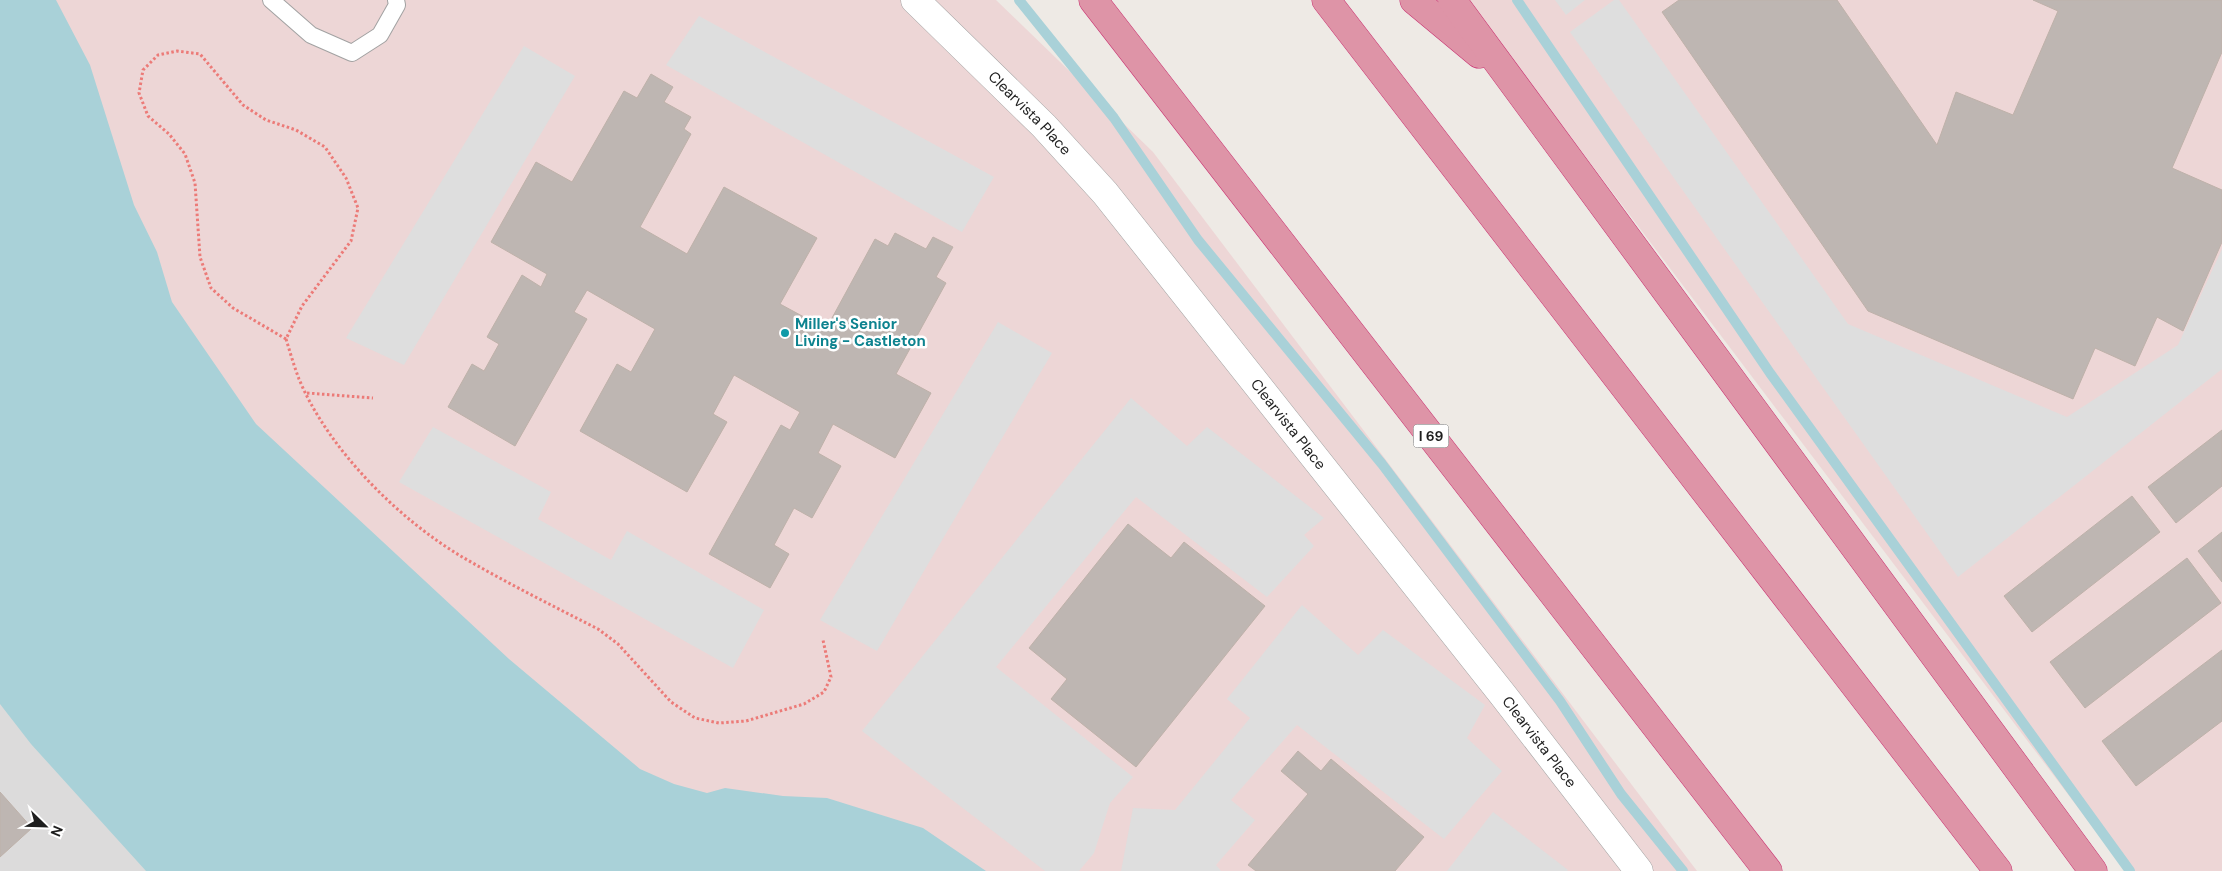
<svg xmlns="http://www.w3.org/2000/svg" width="2222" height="871" font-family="'DM Sans',sans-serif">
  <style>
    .residential { fill: #dcdbdb }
    .commercial { fill: #edd6d6 }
    .parking { fill: #dedede }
    .water { fill: #a9d1d8 }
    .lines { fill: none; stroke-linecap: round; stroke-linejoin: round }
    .stream { stroke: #a9d1d8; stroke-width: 10 }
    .building { fill: #beb6b2; stroke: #beb1a9 }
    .lane-casing { stroke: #a2a2a2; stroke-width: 18 }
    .street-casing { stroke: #a2a2a2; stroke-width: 29 }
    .highway-casing { stroke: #c93573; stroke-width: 29 }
    .path { stroke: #ec7b78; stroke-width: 3; stroke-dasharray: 2.5 2.5; stroke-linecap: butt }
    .lane { stroke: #fff; stroke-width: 16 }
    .street { stroke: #fff; stroke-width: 28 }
    .highway { stroke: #de94a7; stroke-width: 28 }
    .culture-dot { fill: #0f9aa8; stroke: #fff; stroke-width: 2 }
    .labels { text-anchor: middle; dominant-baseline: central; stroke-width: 5; stroke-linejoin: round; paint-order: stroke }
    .shield { fill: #fff; stroke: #626262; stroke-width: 1 }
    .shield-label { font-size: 14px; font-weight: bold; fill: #1e1e1e }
    .street-label { font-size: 15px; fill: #1e1e1e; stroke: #fff }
    .culture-label { font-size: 15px; font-weight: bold; fill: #0d838f; stroke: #fff; text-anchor: start }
  </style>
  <rect width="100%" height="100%" fill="#eeeae5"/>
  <polygon class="residential" points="0,643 237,871 0,871"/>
  <g class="commercial">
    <polygon points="34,0 996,0 1153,152 1697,871 737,871 183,389"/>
    <polygon points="1467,0 2222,0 2222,871 2126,871"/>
  </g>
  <g class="parking">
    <polygon points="1555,0 1585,0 1566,15"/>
    <polygon points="1614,0 1619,0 1848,324 2067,417 2178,345 2222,249 2222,369 1958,577 1570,32"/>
    <polygon points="699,16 994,177 962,232 666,65"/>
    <polygon points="524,46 575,76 404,365 346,338"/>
    <polygon points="998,322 1052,353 877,651 820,620"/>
    <polygon points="1131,398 1187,446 1207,427 1324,518 1304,535 1314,546 1267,597 1136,497 996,667 1133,777 1110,803 1094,853 1079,871 1045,871 862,731"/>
    <polygon points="433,427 551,492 538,519 611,560 627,531 764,610 733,668 399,482"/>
    <polygon points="1302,605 1358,655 1383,630 1485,705 1467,738 1502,771 1444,839 1297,725 1231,800 1255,820 1216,865 1221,871 1121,871 1133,808 1175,810 1250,718 1227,699"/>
    <polygon points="1493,812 1568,870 1567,871 1447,871"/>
  </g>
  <polygon class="water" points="0,0 56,0 90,65 134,205 157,252 172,302 256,424 509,659 640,769 674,784 707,793 725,788 783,796 827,798 923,828 986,871 146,871 31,744 0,704"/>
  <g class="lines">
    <g class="stream">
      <polyline points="1019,0 1114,118 1198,240 1382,464 1560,701 1621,794 1683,871"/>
      <polyline points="1517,0 1770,373 2130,871"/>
    </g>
  </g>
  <g class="building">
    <polygon points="1679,0 1837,0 1937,145 1956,92 2013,115 2058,11 2033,0 2222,0 2222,52 2172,168 2222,190 2222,242 2183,331 2157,317 2135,366 2095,348 2073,399 1868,311 1662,12"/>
    <polygon points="651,74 673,87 664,102 691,117 684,129 691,134 640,227 687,254 724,187 817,238 780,304 826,329 875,239 888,246 895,233 926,249 933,237 953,247 936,277 946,283 896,374 931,393 895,458 833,424 818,453 841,466 812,518 794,508 774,545 789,554 770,588 709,554 781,425 790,430 800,412 734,375 713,414 727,422 687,492 580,431 617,364 631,372 655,329 587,290 574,312 587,319 515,446 448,407 472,364 484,371 499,344 487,337 522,275 541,287 547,274 491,242 536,162 572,182 624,91 637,98"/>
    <polygon points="2222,430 2222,486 2176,523 2148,487"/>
    <polygon points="2132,496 2160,532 2032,632 2004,596"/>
    <polygon points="1128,524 1171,558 1184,542 1265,606 1136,767 1051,699 1067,679 1029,648"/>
    <polygon points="2222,532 2222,582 2198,551"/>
    <polygon points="2187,558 2221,603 2085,708 2050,662"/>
    <polygon points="2222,650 2222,721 2136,786 2102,741"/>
    <polygon points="1298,751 1321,771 1331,759 1424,837 1395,871 1256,871 1248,865 1308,794 1281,771"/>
    <polygon points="0,792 32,828 0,857"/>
  </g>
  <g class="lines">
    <defs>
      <polyline id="lane" points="271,0 311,35 352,53 380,35 397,5 396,0"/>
      <g id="street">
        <path id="s1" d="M915,0l129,126 61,67 398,502 136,176"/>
      </g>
      <g id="highway">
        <polyline points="1093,0 1768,871"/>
        <polyline points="1326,0 1998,871"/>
        <polyline points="1414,0 1479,54"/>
        <polyline points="1452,0 2093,871"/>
      </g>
    </defs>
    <use href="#lane" class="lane-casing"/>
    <use href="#street" class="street-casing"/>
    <use href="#highway" class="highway-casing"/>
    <g class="path">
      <path d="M286,339l-53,-31 -22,-20 -11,-31 -5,-74 -10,-29 -16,-20 -21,-18 -9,-23 4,-23 15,-15 19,-4 23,3 43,51 23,15 30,10 29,17 21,31 12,30 -7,33 -49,65 -16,33c4,13 8,27 13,40 29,70 100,141 165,179 43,25 89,48 134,71l20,15 53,58 24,16 24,5 27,-2 58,-17 20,-12 7,-15 -8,-37"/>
      <polyline points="307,393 373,398"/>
    </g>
    <use href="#lane" class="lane"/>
    <use href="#street" class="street"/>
    <use href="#highway" class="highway"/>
  </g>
  <circle class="culture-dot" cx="785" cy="333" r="5"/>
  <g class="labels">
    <rect class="shield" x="1413.5" y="424.5" width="35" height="23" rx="4"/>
    <g class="shield-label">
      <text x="1431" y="436">I 69</text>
    </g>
    <g class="street-label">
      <text stroke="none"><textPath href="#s1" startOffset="161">Clearvista Place</textPath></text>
      <text stroke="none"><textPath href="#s1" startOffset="566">Clearvista Place</textPath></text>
      <text stroke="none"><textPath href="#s1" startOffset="971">Clearvista Place</textPath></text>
    </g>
    <g class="culture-label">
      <text x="795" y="324">Miller's Senior<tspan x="795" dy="17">Living - Castleton</tspan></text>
    </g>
  </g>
  <g transform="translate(45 826) rotate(113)" stroke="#ffffff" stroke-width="4" paint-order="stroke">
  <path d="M0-4L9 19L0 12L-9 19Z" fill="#1e1e1e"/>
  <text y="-8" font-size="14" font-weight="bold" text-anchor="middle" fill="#1e1e1e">N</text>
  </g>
</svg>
